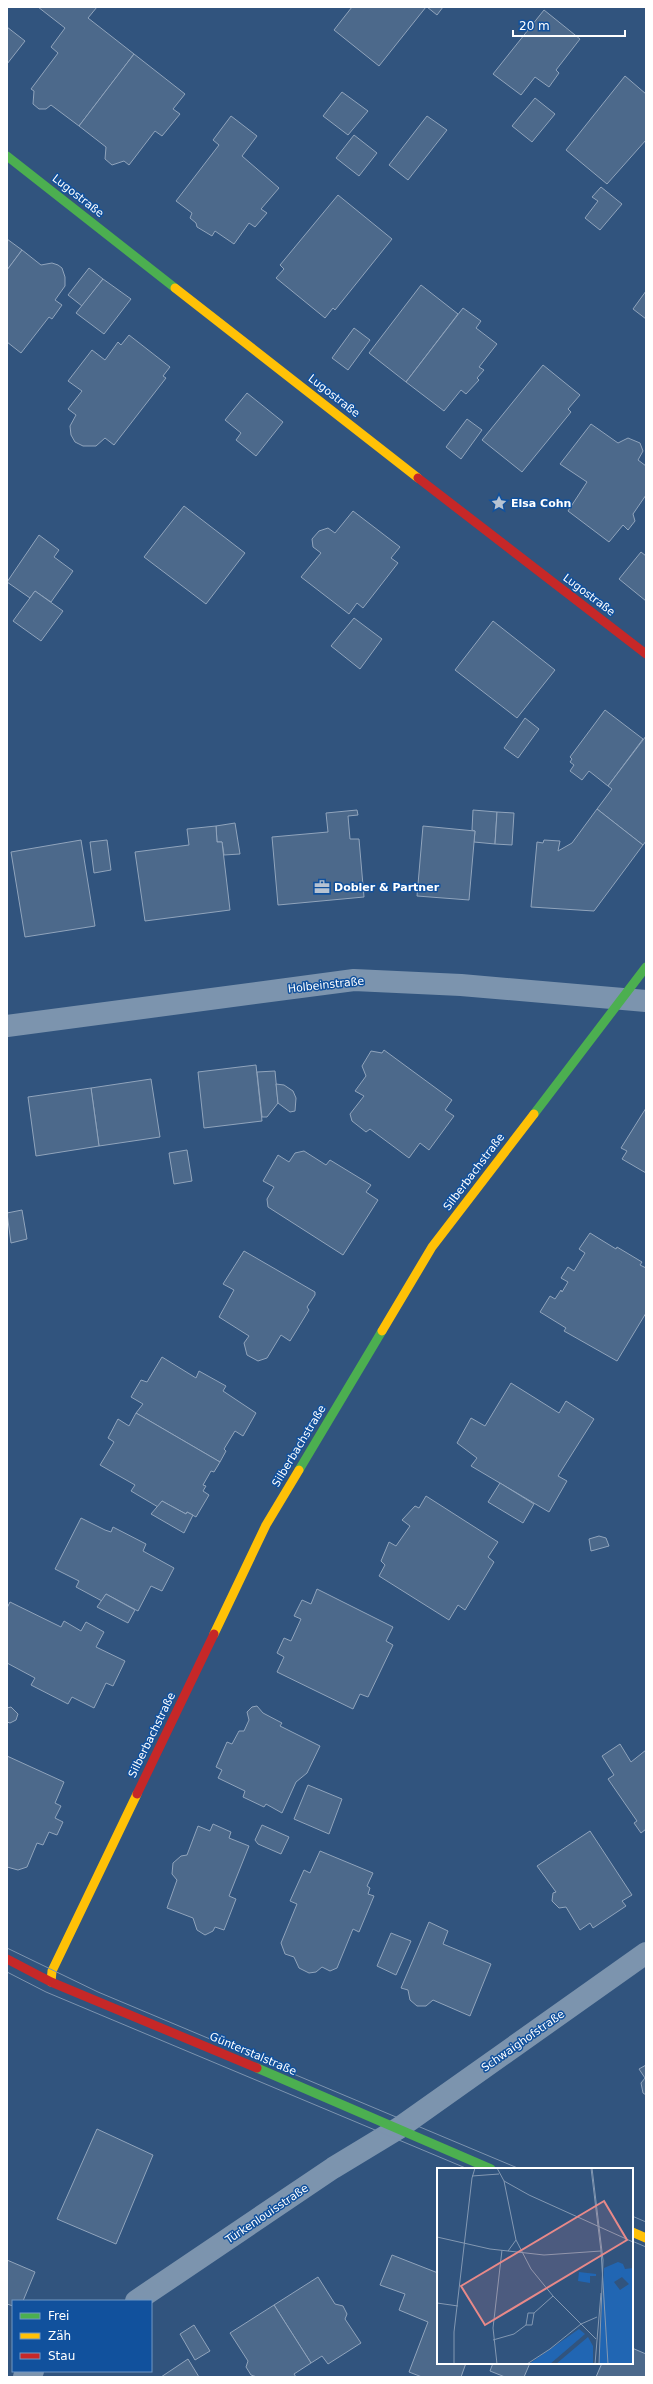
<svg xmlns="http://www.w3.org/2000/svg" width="653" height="2384" font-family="'DejaVu Sans',sans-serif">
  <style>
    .building { fill: #4c698b; stroke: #90a4bc }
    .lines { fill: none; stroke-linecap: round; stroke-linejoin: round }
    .street { stroke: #7c94ae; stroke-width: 22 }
    .fast { stroke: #4caf50; stroke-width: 9 }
    .slow { stroke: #ffc107; stroke-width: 9 }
    .jam { stroke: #c62828; stroke-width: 9 }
    .tram { stroke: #7c93ae; stroke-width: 1 }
    .labels { text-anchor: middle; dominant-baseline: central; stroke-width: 3; stroke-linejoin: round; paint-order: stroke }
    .street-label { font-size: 11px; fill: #fff; stroke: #11519d }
    .poi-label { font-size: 11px; font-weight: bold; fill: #fff; stroke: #11519d; text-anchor: start }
    .inset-road { fill: none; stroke: #8398b2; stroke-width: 1 }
    .view { fill: #e88989; fill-opacity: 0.15; stroke: #e88989; stroke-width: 2 }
    .inset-edge { fill: none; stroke: #fff; stroke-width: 2 }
  </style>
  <rect width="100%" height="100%" fill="#31547e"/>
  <g class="building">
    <polygon points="38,7 97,7 88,18 134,54 79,126 51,105 46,109 39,109 33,104 34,91 31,89 58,53 51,47 65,28"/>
    <polygon points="352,7 426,7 379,66 334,30"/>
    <polygon points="427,7 443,7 437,15"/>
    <polygon points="544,10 580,39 556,70 559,73 549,87 535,77 521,95 493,74"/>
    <polygon points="7,27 25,41 7,64"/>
    <polygon points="134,54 185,94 173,109 180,114 162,136 155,131 129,165 124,161 112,165 105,159 106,147 79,126"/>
    <polygon points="625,76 646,94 646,140 607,184 566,150"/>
    <polygon points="342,92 368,111 348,135 323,116"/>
    <polygon points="535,98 555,114 532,142 512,126"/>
    <polygon points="231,116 257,136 242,156 279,188 261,209 267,213 255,227 249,223 234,244 215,231 212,236 197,227 196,223 190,218 192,213 176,201 219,145 213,140"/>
    <polygon points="427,116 447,130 408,180 389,165"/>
    <polygon points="354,135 377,153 359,176 336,158"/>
    <polygon points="601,187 622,204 600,230 585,218 598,201 592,197"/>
    <polygon points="338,195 392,239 335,310 333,308 325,318 276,278 284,269 280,265"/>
    <polygon points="7,239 22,250 7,270"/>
    <polygon points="22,250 41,265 52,263 58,265 62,268 65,277 65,286 55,300 62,305 52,319 49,317 21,353 7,342 7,270"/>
    <polygon points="89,268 103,279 82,306 68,295"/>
    <polygon points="103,279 131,299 104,334 76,313"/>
    <polygon points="421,285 458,314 406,382 369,353"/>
    <polygon points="646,291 646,319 633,309"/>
    <polygon points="463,308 481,321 476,328 497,344 479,367 484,370 477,378 479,380 466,394 461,390 444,411 406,382"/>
    <polygon points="354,328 370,340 348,370 332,358"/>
    <polygon points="129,335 170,367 163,376 166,378 114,445 105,438 96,446 83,446 75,442 71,435 70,426 76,415 68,409 82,391 68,381 92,350 105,360 118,342 121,345"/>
    <polygon points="543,365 580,395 568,409 571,412 522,472 482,440"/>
    <polygon points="247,393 283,422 256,456 236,440 241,433 225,420"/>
    <polygon points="467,419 482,430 461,459 446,447"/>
    <polygon points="591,424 618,443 628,438 640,443 643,451 638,460 646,466 646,495 633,514 635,521 628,530 623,525 609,542 568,511 587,482 560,464"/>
    <polygon points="184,506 245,553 206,604 144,557"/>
    <polygon points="353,511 400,547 391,558 398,563 363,608 357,603 349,614 301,577 321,553 313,547 312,539 319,531 328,528 335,533"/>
    <polygon points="39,535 59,550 54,557 73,571 51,602 35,591 30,598 7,582"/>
    <polygon points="641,552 646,556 646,601 619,579"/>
    <polygon points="35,591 63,611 41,641 13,621"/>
    <polygon points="354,618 382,639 360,669 331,646"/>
    <polygon points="493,621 555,670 517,718 455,670"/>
    <polygon points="605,710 643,739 608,786 589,771 582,780 570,771 574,765 570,762 572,759 570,757"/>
    <polygon points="525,718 539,729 518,758 504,748"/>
    <polygon points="646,736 646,841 643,845 597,809 612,789 608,786"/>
    <polygon points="597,809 643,845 594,911 531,907 537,842 543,843 544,840 560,841 558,851 572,843"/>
    <polygon points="357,810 358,815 348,816 350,839 359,839 364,897 278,905 272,837 328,832 326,813"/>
    <polygon points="473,810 497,812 495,844 474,842 475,831 472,830"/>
    <polygon points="497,812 514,813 512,845 495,844"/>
    <polygon points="235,823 240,854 224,855 222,842 217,842 216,826"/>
    <polygon points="216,826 217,842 222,842 230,910 145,921 135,852 189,845 187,829"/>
    <polygon points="423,826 475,831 469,900 417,896"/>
    <polygon points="81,840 95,926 25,937 11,852"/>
    <polygon points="107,840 111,870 94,873 90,842"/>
    <polygon points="384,1050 452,1100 445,1110 454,1116 429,1150 420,1143 409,1158 370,1129 366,1132 352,1121 350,1114 364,1096 355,1091 366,1076 362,1066 371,1051 382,1053"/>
    <polygon points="256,1065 262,1121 204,1128 198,1072"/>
    <polygon points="275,1071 278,1103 267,1117 262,1117 257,1072"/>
    <polygon points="151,1079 160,1137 99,1146 91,1088"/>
    <polygon points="276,1084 284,1085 293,1091 296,1098 295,1111 290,1112 278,1103"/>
    <polygon points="91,1088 99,1146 36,1156 28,1097"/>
    <polygon points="646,1108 646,1173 622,1159 627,1151 621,1148"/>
    <polygon points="187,1150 192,1181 174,1184 169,1153"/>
    <polygon points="304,1151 326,1165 330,1160 371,1185 366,1192 378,1200 343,1255 268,1207 267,1199 274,1187 263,1181 278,1155 289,1162 295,1153"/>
    <polygon points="22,1210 27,1239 11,1243 7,1213"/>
    <polygon points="590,1233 616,1249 617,1247 642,1262 640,1265 646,1268 646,1313 617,1361 564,1331 566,1328 540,1312 550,1296 555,1299 561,1290 562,1292 568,1282 561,1278 568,1267 574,1271 585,1253 579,1249"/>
    <polygon points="244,1251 315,1292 315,1295 307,1307 309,1310 290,1341 281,1335 267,1358 258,1361 247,1355 244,1343 249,1336 219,1317 234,1290 223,1284"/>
    <polygon points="162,1357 196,1378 199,1371 226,1386 223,1391 256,1413 243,1436 235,1431 224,1449 226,1451 220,1462 136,1413 143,1404 131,1397 141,1380 147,1382"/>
    <polygon points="511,1383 559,1413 566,1401 594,1419 558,1476 567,1481 549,1512 471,1466 477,1458 457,1443 471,1418 485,1426"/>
    <polygon points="136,1413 220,1462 214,1472 211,1471 203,1485 206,1486 203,1491 209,1495 196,1517 187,1512 186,1514 162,1501 158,1507 131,1491 135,1485 100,1465 114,1442 108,1438 118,1419 129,1426"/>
    <polygon points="500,1483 534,1504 523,1523 488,1502"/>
    <polygon points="426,1496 498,1542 488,1557 494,1562 465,1610 458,1605 449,1620 379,1576 385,1565 381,1561 389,1542 396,1546 410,1526 402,1520 415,1506 419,1508"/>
    <polygon points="162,1501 186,1514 187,1512 193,1515 184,1533 151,1514"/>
    <polygon points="81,1518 105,1530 111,1532 113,1527 146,1544 143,1551 174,1568 162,1591 151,1586 138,1611 106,1594 102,1601 76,1587 79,1581 55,1569"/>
    <polygon points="599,1536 606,1538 609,1546 591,1551 589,1539"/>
    <polygon points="317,1589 393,1627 386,1641 393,1645 368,1697 360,1694 353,1709 277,1672 284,1657 277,1653 284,1638 291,1641 301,1619 294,1616 302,1600 311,1604"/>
    <polygon points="106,1594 135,1610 128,1623 97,1607"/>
    <polygon points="10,1602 61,1627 64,1621 81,1631 86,1622 104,1632 96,1647 125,1661 113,1686 106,1683 94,1708 72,1697 68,1704 31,1685 35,1678 7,1663 7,1608"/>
    <polygon points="257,1706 263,1713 282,1723 280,1726 320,1746 307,1773 296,1782 282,1813 266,1804 264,1807 243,1797 245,1791 218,1778 222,1770 216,1767 227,1742 232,1744 239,1731 244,1731 249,1720 247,1712 252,1707"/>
    <polygon points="11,1707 18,1714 16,1720 10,1723 7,1722 7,1708"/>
    <polygon points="620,1744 631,1762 646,1750 646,1829 641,1833 634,1823 637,1821 608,1779 614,1775 602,1756"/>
    <polygon points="7,1756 64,1782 55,1803 61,1806 55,1818 63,1822 57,1835 49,1832 43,1845 37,1843 27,1867 18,1870 7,1867"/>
    <polygon points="308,1785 342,1799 329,1834 294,1819"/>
    <polygon points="213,1824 231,1832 229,1838 249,1846 229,1896 236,1899 224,1930 215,1927 213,1931 205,1935 197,1930 193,1918 167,1908 177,1880 172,1874 173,1863 181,1856 187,1855 198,1826 210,1831"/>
    <polygon points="262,1825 289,1837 281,1854 258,1844 255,1840"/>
    <polygon points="590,1831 632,1895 622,1901 626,1906 593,1928 590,1923 580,1930 566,1907 559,1908 552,1901 553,1893 556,1892 537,1866"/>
    <polygon points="320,1851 373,1873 367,1886 370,1888 368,1894 374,1896 359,1932 353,1929 337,1968 330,1971 322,1967 316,1972 309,1973 299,1968 294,1957 285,1954 281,1943 297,1904 290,1901 304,1870 310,1873"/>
    <polygon points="429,1922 448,1931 443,1944 491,1964 470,2016 433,2000 426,2006 417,2006 410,2000 408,1990 401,1988"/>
    <polygon points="391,1933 411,1941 396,1975 377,1966"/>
    <polygon points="646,2065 646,2095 643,2093 641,2083 645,2078 639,2069"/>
    <polygon points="97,2129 153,2155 116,2244 57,2219"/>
    <polygon points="392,2255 438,2273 438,2363 466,2363 461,2377 422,2377 409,2372 428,2322 399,2310 405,2294 380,2285"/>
    <polygon points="7,2260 35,2272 23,2301 13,2301 13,2306 7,2304"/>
    <polygon points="318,2277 335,2304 343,2306 347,2314 345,2319 361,2343 328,2364 322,2356 311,2363 274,2305"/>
    <polygon points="274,2305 311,2363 294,2374 296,2377 257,2377 251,2375 246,2367 248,2361 230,2333"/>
    <polygon points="194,2325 210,2351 195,2360 180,2334"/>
    <polygon points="632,2348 646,2354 646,2377 596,2377 602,2363 632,2363"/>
    <polygon points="188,2359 199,2377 161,2377"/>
    <polygon points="493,2363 530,2363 524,2377 505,2377 490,2371"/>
  </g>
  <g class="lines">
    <g class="street">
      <polyline points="7,1026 354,980 461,985 646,1001"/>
      <polyline points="136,2301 333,2168 399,2128 646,1953"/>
      <polyline points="24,2377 33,2371"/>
    </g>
    <g class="fast">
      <polyline points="7,156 175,288"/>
      <polyline points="534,1114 646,967"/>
      <polyline points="299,1470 382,1331"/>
      <polyline points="257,2068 491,2169"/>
    </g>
    <g class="slow">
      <polyline points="175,288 418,478"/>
      <polyline points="382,1331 432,1247 534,1114"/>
      <polyline points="214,1634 266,1525 299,1470"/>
      <polyline points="51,1982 52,1971 137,1794"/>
      <polyline points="632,2232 646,2238"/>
    </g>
    <g class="jam">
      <polyline points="418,478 646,654"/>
      <polyline points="137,1794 214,1634"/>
      <polyline points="7,1959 51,1982 257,2068"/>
    </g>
    <g class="tram">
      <polyline points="7,1948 98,1992 520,2169"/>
      <polyline points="7,1972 46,1992 468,2169"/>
      <polyline points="632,2216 646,2222"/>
      <polyline points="632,2241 646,2247"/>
    </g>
  </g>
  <defs>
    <symbol id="sight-bare" viewBox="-9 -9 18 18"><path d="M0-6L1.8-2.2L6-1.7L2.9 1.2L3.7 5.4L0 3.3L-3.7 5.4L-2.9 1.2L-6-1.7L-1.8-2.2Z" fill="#b7c3d2" stroke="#11519d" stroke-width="2.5" paint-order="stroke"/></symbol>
    <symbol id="office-bare" viewBox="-9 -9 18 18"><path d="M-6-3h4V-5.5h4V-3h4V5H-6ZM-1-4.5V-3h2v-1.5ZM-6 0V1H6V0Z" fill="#b7c3d2" stroke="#11519d" stroke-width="2.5" paint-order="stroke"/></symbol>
  </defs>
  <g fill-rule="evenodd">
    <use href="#sight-bare" x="488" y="492" width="22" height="22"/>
    <use href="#office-bare" x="311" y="876" width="22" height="22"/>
  </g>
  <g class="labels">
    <g class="street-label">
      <text transform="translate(78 196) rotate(38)">Lugostraße</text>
      <text transform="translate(334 396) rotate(38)">Lugostraße</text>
      <text transform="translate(589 595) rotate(37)">Lugostraße</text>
      <text transform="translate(326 985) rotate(-6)">Holbeinstraße</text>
      <text transform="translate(474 1172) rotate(-53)">Silberbachstraße</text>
      <text transform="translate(299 1446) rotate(-59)">Silberbachstraße</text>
      <text transform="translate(152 1735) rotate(-64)">Silberbachstraße</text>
      <text transform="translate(523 2041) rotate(-35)">Schwaighofstraße</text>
      <text transform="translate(253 2054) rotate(23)">Günterstalstraße</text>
      <text transform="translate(267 2214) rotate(-34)">Türkenlouisstraße</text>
    </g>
    <g class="poi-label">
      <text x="511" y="503">Elsa Cohn</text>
      <text x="334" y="887">Dobler &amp; Partner</text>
    </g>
  </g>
  <g transform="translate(437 2168)">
    <rect width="196" height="196" fill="#31547e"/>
    <path d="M142,104l17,2v2h-6v7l-12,-2zM142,161l6,5 -35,30h-21zM151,169l5,9v18h-37z" fill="#2166b3"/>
    <path d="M181,94l5,2 2,5 8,-1v96h-34l5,-96zM185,109l7,7 -9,6 -6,-8z" fill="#2166b3" fill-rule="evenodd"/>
    <path class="inset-road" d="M60,0l7,13 12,59 15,29 22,27 43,43M154,0l10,83 7,113M155,0l11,92 -4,104M35,8l27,-2M67,13l25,14 104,47M0,69l53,12 54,6 57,-4M71,83l8,-11M0,135l21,3M97,145l19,-17M56,172l21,-6 12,-9 2,-12h6l-2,12h-6M17,196v-32l18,-154 3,-10M60,196l-4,-36 9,-78M90,196l23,-15 31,-25 16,-7M158,196l6,-71"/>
    <path class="view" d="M167,33l23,39 -142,85 -24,-39z"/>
    <rect width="196" height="196" class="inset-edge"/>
  </g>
  <rect width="653" height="2384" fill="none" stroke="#ffffff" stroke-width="16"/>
  <rect x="12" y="2300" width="140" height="72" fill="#11519d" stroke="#7097c4"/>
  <rect x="20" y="2313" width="20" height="6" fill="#4caf50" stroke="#7097c4"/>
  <text x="48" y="2320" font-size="12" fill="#ffffff">Frei</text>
  <rect x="20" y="2333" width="20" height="6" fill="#ffc107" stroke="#7097c4"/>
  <text x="48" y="2340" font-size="12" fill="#ffffff">Zäh</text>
  <rect x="20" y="2353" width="20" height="6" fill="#c62828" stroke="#7097c4"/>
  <text x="48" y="2360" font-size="12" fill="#ffffff">Stau</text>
  <path d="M513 30v6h112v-6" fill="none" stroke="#ffffff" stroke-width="2"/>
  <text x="519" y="30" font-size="12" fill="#ffffff" stroke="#11519d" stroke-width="3" paint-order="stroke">20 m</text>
</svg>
